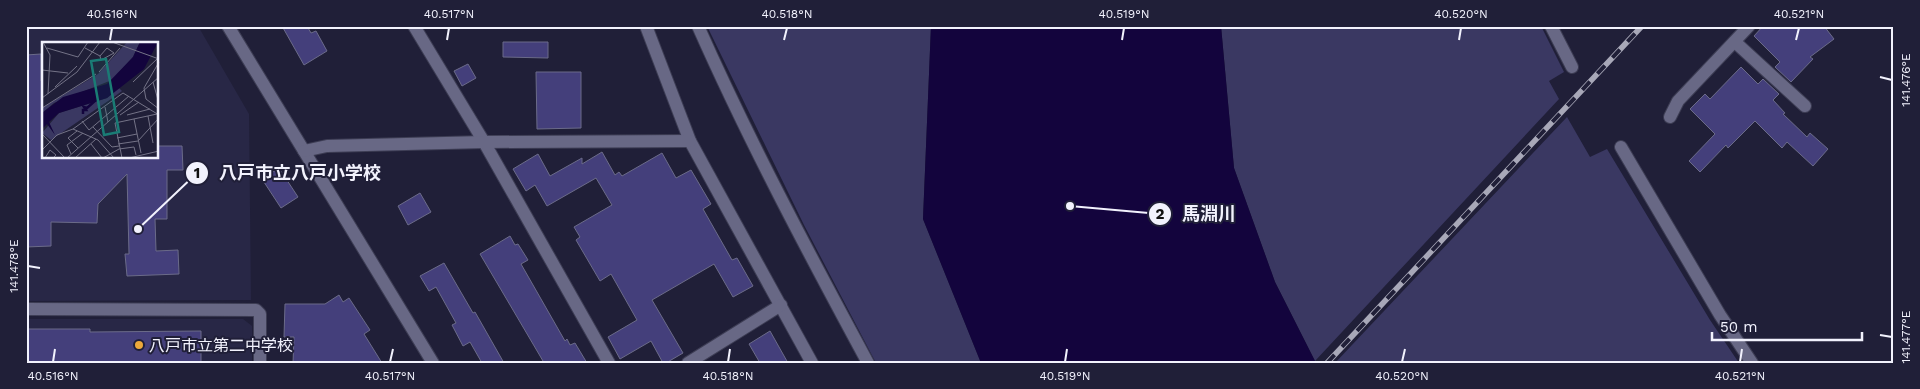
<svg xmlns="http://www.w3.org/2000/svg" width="1920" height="389" font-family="'Work Sans','Noto Sans JP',sans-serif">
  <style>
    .built { fill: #282746; fill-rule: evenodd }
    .green { fill: #3a3862 }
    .water { fill: #13043d }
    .building { fill: #443f7b; stroke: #6b6b89 }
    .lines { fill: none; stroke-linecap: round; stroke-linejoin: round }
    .minor-casing { stroke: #3d3d54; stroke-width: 14 }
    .minor { stroke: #686885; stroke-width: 12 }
    .rail-casing { stroke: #a8a8b8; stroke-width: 5.5 }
    .rail { stroke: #201f38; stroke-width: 4; stroke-dasharray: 11; stroke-linecap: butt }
    .ticks { fill: none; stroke: #f2f2fd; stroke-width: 2 }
    .poi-dot { fill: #eda83b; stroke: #201f38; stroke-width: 2 }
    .labels { text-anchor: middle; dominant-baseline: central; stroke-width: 4; stroke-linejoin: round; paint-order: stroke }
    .poi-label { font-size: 16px; fill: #f2f2fd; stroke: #201f38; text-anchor: start }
    .inset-river { fill: none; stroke: #13043d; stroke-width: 2.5 }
    .inset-road { fill: none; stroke: #747387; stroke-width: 1 }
    .view { fill: #1a7c75; fill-opacity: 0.15; stroke: #1a7c75; stroke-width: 2.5 }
    .inset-edge { fill: none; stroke: #f2f2fd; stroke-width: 2.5 }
    .leader { fill: none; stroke: #f2f2fd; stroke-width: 2 }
    .callout-dot { fill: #f2f2fd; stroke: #201f38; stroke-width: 2 }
    .mark-label { font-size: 15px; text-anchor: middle; font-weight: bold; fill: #111 }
    .callout-label { font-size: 18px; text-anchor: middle; font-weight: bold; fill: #f2f2fd; stroke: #201f38; stroke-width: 4; stroke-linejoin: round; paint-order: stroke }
    .neatline { fill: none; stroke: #f2f2fd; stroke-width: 2 }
    .ticks-label { font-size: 12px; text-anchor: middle; fill: #f2f2fd }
  </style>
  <rect width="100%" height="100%" fill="#201f38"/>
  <g class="built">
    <path d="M26,26h172l51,88 2,186 -225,1zM44,44h114v114h-114z"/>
    <polygon points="26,319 243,319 252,326 252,363 26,363"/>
  </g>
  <g class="green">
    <polygon points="707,26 931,26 923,219 981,363 876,363 804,225"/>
    <polygon points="1221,26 1541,26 1564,72 1549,81 1559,99 1315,361 1275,282 1234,168"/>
    <polygon points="1567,117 1590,157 1607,149 1710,320 1739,363 1335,363"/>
  </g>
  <polygon class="water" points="931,26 1221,26 1234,168 1275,282 1316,363 981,363 923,219"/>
  <g class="building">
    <polygon points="282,26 307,26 311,33 316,31 327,51 304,65"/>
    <polygon points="1763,26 1824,26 1834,39 1810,57 1813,59 1791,82 1775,67 1780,62 1754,36"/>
    <polygon points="503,42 548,42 548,58 503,57"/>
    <polygon points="41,54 41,81 44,81 42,149 44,148 44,158 158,158 158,146 182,146 183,170 167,170 167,219 155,219 156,251 178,250 179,274 127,276 125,254 129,254 127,174 98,204 97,223 51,222 51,246 26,247 26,55"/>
    <polygon points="468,64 476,78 462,86 454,71"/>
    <polygon points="1741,67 1758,84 1763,79 1779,94 1773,100 1785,113 1783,114 1807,137 1810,133 1828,149 1813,166 1787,142 1782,148 1755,121 1728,148 1726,145 1700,172 1689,161 1715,134 1690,109 1705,94 1710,99"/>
    <polygon points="536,72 581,72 581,128 537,129"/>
    <polygon points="602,152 615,175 619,172 622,176 662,153 676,178 691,170 711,204 703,209 732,260 737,258 753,286 733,297 714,264 652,300 683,353 666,363 663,363 651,341 620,359 608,337 637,320 611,274 600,281 576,240 580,237 574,227 612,205 596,178 547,206 535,185 526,191 513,169 538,154 550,176 582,158 582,164"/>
    <polygon points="279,168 298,197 281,208 262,179"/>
    <polygon points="420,193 431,212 408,225 398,206"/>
    <polygon points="510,236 515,245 518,244 528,260 521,264 565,341 567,339 570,345 575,343 587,363 540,363 543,361 480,254"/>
    <polygon points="444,263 473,313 475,312 504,363 482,363 470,342 463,346 452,325 456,323 436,287 429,291 420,276"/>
    <polygon points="339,295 343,302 349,298 370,330 364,334 382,363 293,363 294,337 284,337 285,304 325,304"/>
    <polygon points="26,329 90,329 90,332 201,331 201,363 26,363"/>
    <polygon points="770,331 788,363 760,363 749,344"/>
  </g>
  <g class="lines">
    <defs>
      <g id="minor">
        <polyline points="228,26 433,363"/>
        <polyline points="414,26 484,142 609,363"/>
        <polyline points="646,26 690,141 812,363"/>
        <path d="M698,26c51,115 110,226 170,337"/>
        <polyline points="1551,26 1572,67"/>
        <polyline points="1735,42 1805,106"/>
        <polyline points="1670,117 1678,101 1749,26"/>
        <polyline points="1621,147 1720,315 1752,363"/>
        <polyline points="304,151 327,146 484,142 690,141"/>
        <polyline points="26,309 256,310 260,314 260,363"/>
        <polyline points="688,363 781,305"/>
      </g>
    </defs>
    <use href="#minor" class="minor-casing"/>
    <use href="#minor" class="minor"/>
    <defs>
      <polyline id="rail" points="1327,363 1642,26"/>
    </defs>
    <use href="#rail" class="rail-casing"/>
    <use href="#rail" class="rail"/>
  </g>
  <path class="ticks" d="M110,40l2,-12M447,40l2,-12M784,40l3,-12M1122,40l2,-12M1459,40l2,-12M1796,40l3,-12M1880,77l12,3M28,266l12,2M1880,335l12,2M53,362l2,-13M390,362l3,-13M728,362l2,-13M1065,362l2,-13M1402,362l3,-13M1740,362l2,-13"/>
  <circle class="poi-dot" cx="139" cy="345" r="5"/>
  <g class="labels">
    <g class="poi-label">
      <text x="149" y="345">八戸市立第二中学校</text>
    </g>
  </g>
  <g transform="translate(42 42)">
    <rect width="116" height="116" fill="#201f38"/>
    <path d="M85,0h13l-7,15 -21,23 -58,23 -12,10v-5l56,-34zM77,46l3,3 -11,8 -60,41 -9,-7 17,-20 48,-15z" fill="#3a3862"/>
    <path d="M98,0h18l-14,27 -37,29 -48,15 -10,9 6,13 -8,-11 -5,5v-16l21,-16 44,-13 26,-27z" fill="#13043d"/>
    <path class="inset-river" d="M41,72v-4h3l-2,-3 3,1 10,-9"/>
    <path class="inset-road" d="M1,0l7,13 -2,39M70,0l47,17M5,6l31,9 10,-15M43,6l15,8 7,-8 7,5 -13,7 -1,-4M117,20l-15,26 2,11 13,10M0,28l26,3M57,30l21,-24M91,40l25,-24M111,40l5,18M13,45l22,-21M0,56l35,-26 23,-30M63,65l3,15M0,66l54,-34M78,73l19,-13M85,73l23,-6M106,74l5,27M92,77l7,34M40,79l7,9 40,-34M51,85l19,20 7,-1M31,87l25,11 16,18M35,89l-9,7 10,10M0,92l23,24M75,96l20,-4M49,102l11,14M76,102l20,-3 21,-23M0,108l15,-15 16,-6 50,-36 36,22M29,112l-4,-9 16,-12M3,116l5,-8 6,5 -3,3M25,116l92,-81M33,116l21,-19M61,116l16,-9 15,-2 2,8M80,116l-7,-35 42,-9M87,116l30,-7"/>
    <path class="view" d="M64,17l13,73 -15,3 -13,-74z"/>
    <rect width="116" height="116" class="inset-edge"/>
  </g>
  <path class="leader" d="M138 229L197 173M1070 206L1160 214"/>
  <g class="callout-dot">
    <circle cx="138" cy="229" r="5"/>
    <circle cx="1070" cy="206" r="5"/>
    <circle cx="197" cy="173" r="12"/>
    <circle cx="1160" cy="214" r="12"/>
  </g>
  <g class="mark-label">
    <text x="197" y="178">1</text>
    <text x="1160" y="219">2</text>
  </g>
  <g class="callout-label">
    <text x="300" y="179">八戸市立八戸小学校</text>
    <text x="1209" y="220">馬淵川</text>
  </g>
  <rect width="1920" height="389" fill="none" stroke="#201f38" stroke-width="55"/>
  <path d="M1712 332v8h150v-8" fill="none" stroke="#f2f2fd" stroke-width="2.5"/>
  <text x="1720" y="332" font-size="15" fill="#f2f2fd" stroke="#201f38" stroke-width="4" paint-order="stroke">50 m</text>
  <rect x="28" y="28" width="1864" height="334" class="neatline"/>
  <g class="ticks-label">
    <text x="112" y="18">40.516°N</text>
    <text x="449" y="18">40.517°N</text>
    <text x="787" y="18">40.518°N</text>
    <text x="1124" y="18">40.519°N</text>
    <text x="1461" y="18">40.520°N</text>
    <text x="1799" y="18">40.521°N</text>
    <text transform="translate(1906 80) rotate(-90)" y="4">141.476°E</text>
    <text transform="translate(14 266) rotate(-90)" y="4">141.478°E</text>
    <text transform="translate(1906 337) rotate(-90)" y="4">141.477°E</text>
    <text x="53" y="380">40.516°N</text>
    <text x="390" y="380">40.517°N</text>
    <text x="728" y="380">40.518°N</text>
    <text x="1065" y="380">40.519°N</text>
    <text x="1402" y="380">40.520°N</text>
    <text x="1740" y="380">40.521°N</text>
  </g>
</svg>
